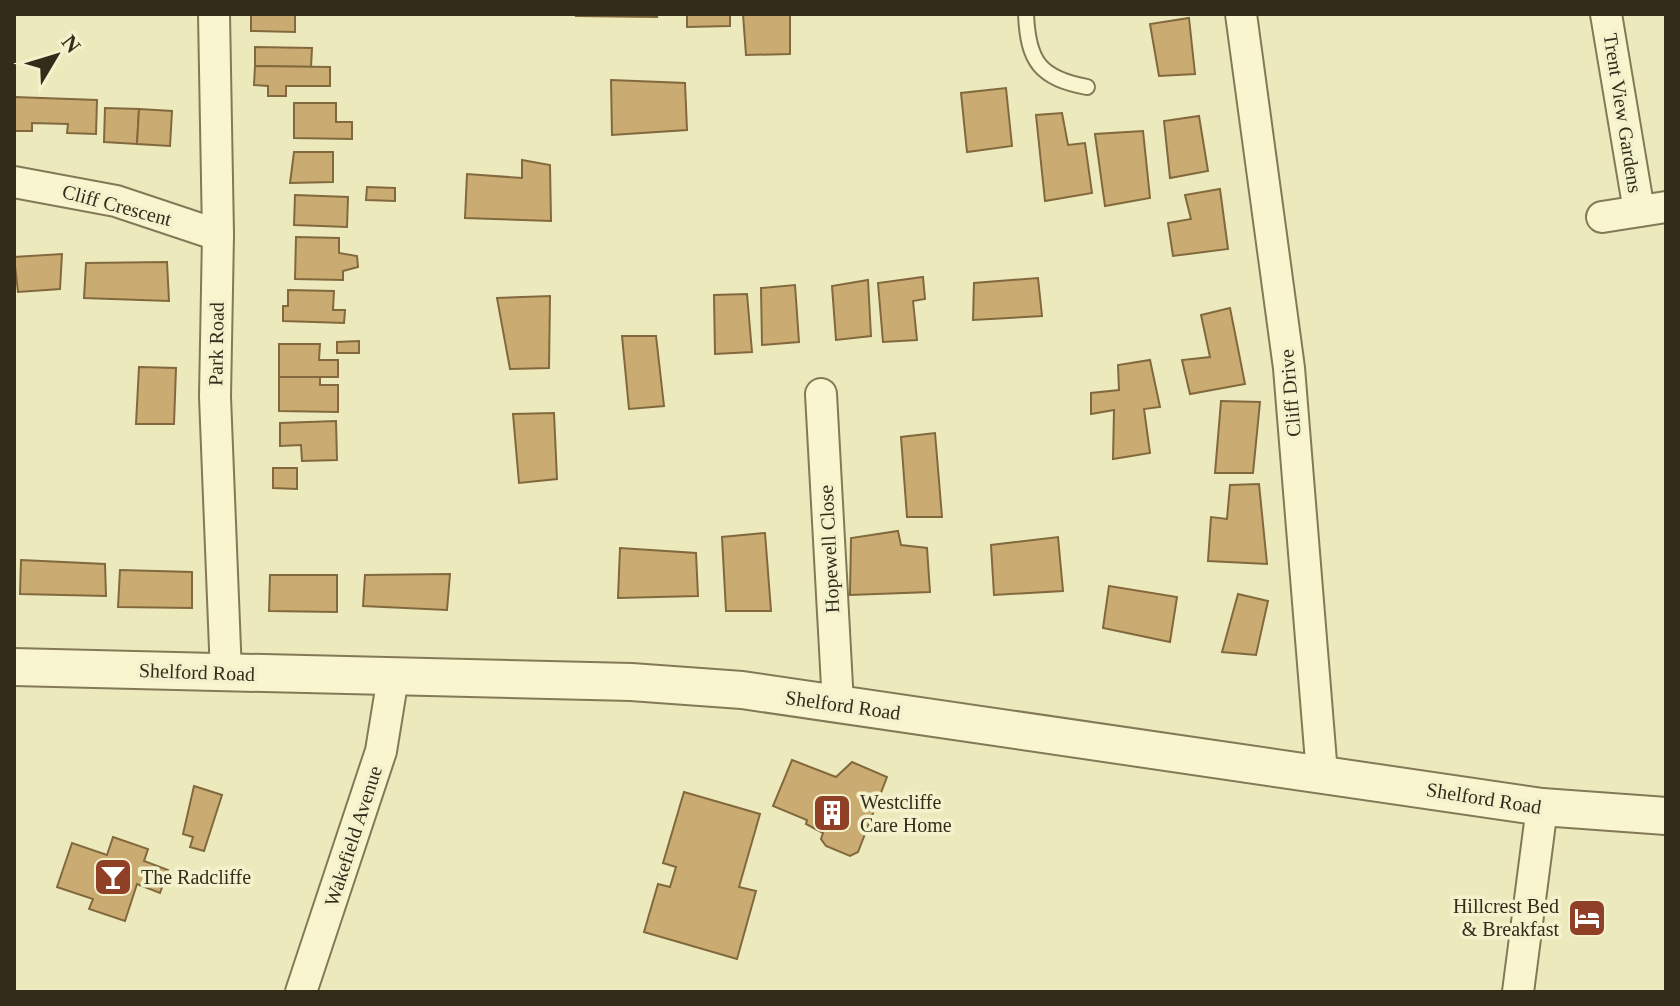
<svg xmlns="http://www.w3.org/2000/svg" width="1680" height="1006" font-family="'Times New Roman',serif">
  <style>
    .building { fill: #caac73; stroke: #82693d; stroke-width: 2 }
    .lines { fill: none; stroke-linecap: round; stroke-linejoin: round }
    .service-casing { stroke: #837956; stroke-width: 18 }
    .minor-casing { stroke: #837956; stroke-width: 34 }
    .tertiary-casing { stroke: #837956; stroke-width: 40 }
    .service { stroke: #f8f5cf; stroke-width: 14 }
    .minor { stroke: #f8f5cf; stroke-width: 30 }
    .tertiary { stroke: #f8f5cf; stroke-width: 36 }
    .labels { text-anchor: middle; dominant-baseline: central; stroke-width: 7; stroke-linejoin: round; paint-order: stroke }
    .street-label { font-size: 20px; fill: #332c1b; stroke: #f4f2cc }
    .poi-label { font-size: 20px; fill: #332c1b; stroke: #f4f2cc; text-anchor: start }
  </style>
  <rect width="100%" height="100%" fill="#ece9bd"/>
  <g class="building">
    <polygon points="251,14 295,14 295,32 251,31"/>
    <polygon points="576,14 656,14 657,17 576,16"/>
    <polygon points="687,14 730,14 730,26 687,27"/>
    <polygon points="743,14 790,14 790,54 746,55"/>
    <polygon points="1189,18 1195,74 1159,76 1150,24"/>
    <polygon points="255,47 312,48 311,67 255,66"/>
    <polygon points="255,66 330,67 330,86 286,86 286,96 268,96 268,86 254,85"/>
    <polygon points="611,80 685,83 687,130 612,135"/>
    <polygon points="1006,88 1012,146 967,152 961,93"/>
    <polygon points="14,97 97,100 96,134 67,133 68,124 32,123 32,131 14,131"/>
    <polygon points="294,103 336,103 336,122 352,122 352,139 294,138"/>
    <polygon points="105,108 139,109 137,144 104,142"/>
    <polygon points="139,109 172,111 170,146 137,144"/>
    <polygon points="1062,113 1068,145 1085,143 1092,193 1045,201 1036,115"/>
    <polygon points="1199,116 1208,171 1170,178 1164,121"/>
    <polygon points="1143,131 1150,198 1105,206 1095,134"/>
    <polygon points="294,152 333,152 333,182 290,183"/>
    <polygon points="522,160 550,165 551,221 465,218 467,174 522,178"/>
    <polygon points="367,187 395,188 395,201 366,200"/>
    <polygon points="1220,189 1228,249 1173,256 1168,223 1191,219 1185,195"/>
    <polygon points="295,195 348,197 347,227 294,225"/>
    <polygon points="296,237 339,238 339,253 357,256 358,267 343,271 343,280 295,279"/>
    <polygon points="62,254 60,289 18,292 14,257"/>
    <polygon points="167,262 169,301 84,298 86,263"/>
    <polygon points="923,277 925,299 913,301 917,340 883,342 878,283"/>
    <polygon points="1038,278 1042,316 973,320 974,283"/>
    <polygon points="868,280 871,336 836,340 832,286"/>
    <polygon points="795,285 799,342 762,345 761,288"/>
    <polygon points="288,290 334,291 333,310 345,310 344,323 283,321 283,306 288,306"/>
    <polygon points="747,294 752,352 715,354 714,295"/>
    <polygon points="550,296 549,368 510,369 497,298"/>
    <polygon points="1230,308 1245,384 1190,394 1182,360 1210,357 1201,315"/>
    <polygon points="622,336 656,336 664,406 629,409"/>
    <polygon points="359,341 359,353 337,353 337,342"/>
    <polygon points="279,344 320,344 319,360 338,360 338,377 279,377"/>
    <polygon points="1150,360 1160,407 1144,409 1150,453 1113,459 1114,410 1091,414 1091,393 1119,390 1118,365"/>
    <polygon points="139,367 176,368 174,424 136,424"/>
    <polygon points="279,377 320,377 320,385 338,385 338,412 279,411"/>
    <polygon points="1221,401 1260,402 1253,473 1215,473"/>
    <polygon points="554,413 557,479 519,483 513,414"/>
    <polygon points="336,421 337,460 302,461 301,445 280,446 280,423"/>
    <polygon points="935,433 942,517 907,517 901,437"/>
    <polygon points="273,468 297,468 297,489 273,488"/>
    <polygon points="1259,484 1267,564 1208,561 1211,517 1227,519 1230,485"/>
    <polygon points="898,531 901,545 927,548 930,592 850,595 851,538"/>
    <polygon points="765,533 771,611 726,611 722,537"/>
    <polygon points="1058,537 1063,591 994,595 991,545"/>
    <polygon points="620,548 696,553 698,596 618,598"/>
    <polygon points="21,560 105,564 106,596 20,594"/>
    <polygon points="120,570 192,572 192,608 118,607"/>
    <polygon points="450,574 447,610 363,606 365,575"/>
    <polygon points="270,575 337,575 337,612 269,611"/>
    <polygon points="1109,586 1177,597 1170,642 1103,628"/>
    <polygon points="1238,594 1268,601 1256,655 1222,652"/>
    <polygon points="792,760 836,777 852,762 887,777 858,852 850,856 826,846 821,839 823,833 806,824 807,820 773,806"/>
    <polygon points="194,786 222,795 204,851 190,847 193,837 183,834"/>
    <polygon points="684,792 760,814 739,887 756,891 737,959 644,932 658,884 670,887 676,867 663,863"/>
    <polygon points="113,837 148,849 144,861 168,870 160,893 137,884 125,921 89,909 93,899 57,887 72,843 107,855"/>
  </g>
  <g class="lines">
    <defs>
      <path id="service" d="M1026,14c2,48 14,64 61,73"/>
      <g id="minor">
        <polyline points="214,14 218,235 215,397 226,674"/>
        <polyline points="1241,14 1289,368 1322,774"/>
        <polyline points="1606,14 1639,211"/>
        <polyline points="14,182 116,201 218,235"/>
        <polyline points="1602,217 1666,207"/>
        <polyline points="821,394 838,704"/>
        <polyline points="301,992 381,751 393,677"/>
        <polyline points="1518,992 1542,807"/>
      </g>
      <polyline id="tertiary" points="14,667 631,682 742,690 1542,807 1666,816"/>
    </defs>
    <use href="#service" class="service-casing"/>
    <use href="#minor" class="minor-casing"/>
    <use href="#tertiary" class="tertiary-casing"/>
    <use href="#service" class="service"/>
    <use href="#minor" class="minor"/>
    <use href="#tertiary" class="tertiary"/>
  </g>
  <defs>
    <symbol id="building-square" viewBox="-11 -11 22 22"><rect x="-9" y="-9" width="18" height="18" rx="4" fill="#914028" stroke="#f4f2cc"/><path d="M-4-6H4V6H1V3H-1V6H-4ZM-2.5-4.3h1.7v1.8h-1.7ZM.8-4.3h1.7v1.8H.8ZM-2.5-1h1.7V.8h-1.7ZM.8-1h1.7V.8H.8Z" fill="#fff"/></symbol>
    <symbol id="bar-square" viewBox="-11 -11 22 22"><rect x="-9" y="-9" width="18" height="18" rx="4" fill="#914028" stroke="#f4f2cc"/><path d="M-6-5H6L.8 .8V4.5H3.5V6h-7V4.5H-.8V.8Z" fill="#fff"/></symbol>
    <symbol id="hotel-square" viewBox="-11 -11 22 22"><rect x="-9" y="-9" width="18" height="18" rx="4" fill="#914028" stroke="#f4f2cc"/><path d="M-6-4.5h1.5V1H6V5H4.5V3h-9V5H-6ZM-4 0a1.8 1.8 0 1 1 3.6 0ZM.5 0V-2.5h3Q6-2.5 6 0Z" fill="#fff"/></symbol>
  </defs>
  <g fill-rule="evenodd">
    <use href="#building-square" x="810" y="791" width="44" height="44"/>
    <use href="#bar-square" x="91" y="855" width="44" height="44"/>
    <use href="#hotel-square" x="1565" y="896" width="44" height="44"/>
  </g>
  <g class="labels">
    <g class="street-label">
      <text transform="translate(1623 113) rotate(81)">Trent View Gardens</text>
      <text transform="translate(117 205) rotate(15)">Cliff Crescent</text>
      <text transform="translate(216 344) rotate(-89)">Park Road</text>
      <text transform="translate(1290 393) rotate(-95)">Cliff Drive</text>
      <text transform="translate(829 549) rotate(-93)">Hopewell Close</text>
      <text transform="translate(197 672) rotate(2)">Shelford Road</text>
      <text transform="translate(843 705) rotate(8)">Shelford Road</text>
      <text transform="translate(1484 798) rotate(9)">Shelford Road</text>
      <text transform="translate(353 836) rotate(-72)">Wakefield Avenue</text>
    </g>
    <g class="poi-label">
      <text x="860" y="802">Westcliffe<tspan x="860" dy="23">Care Home</tspan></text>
      <text x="141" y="877">The Radcliffe</text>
      <text x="1559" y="906" text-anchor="end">Hillcrest Bed<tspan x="1559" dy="23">&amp; Breakfast</tspan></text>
    </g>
  </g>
  <rect width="1680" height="1006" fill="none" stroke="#332c1b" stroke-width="32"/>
  <g transform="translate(56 56) rotate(52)" stroke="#f4f2cc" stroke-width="6" paint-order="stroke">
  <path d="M0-6L14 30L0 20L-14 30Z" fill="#332c1b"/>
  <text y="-12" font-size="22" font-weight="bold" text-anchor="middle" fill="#332c1b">N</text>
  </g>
</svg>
